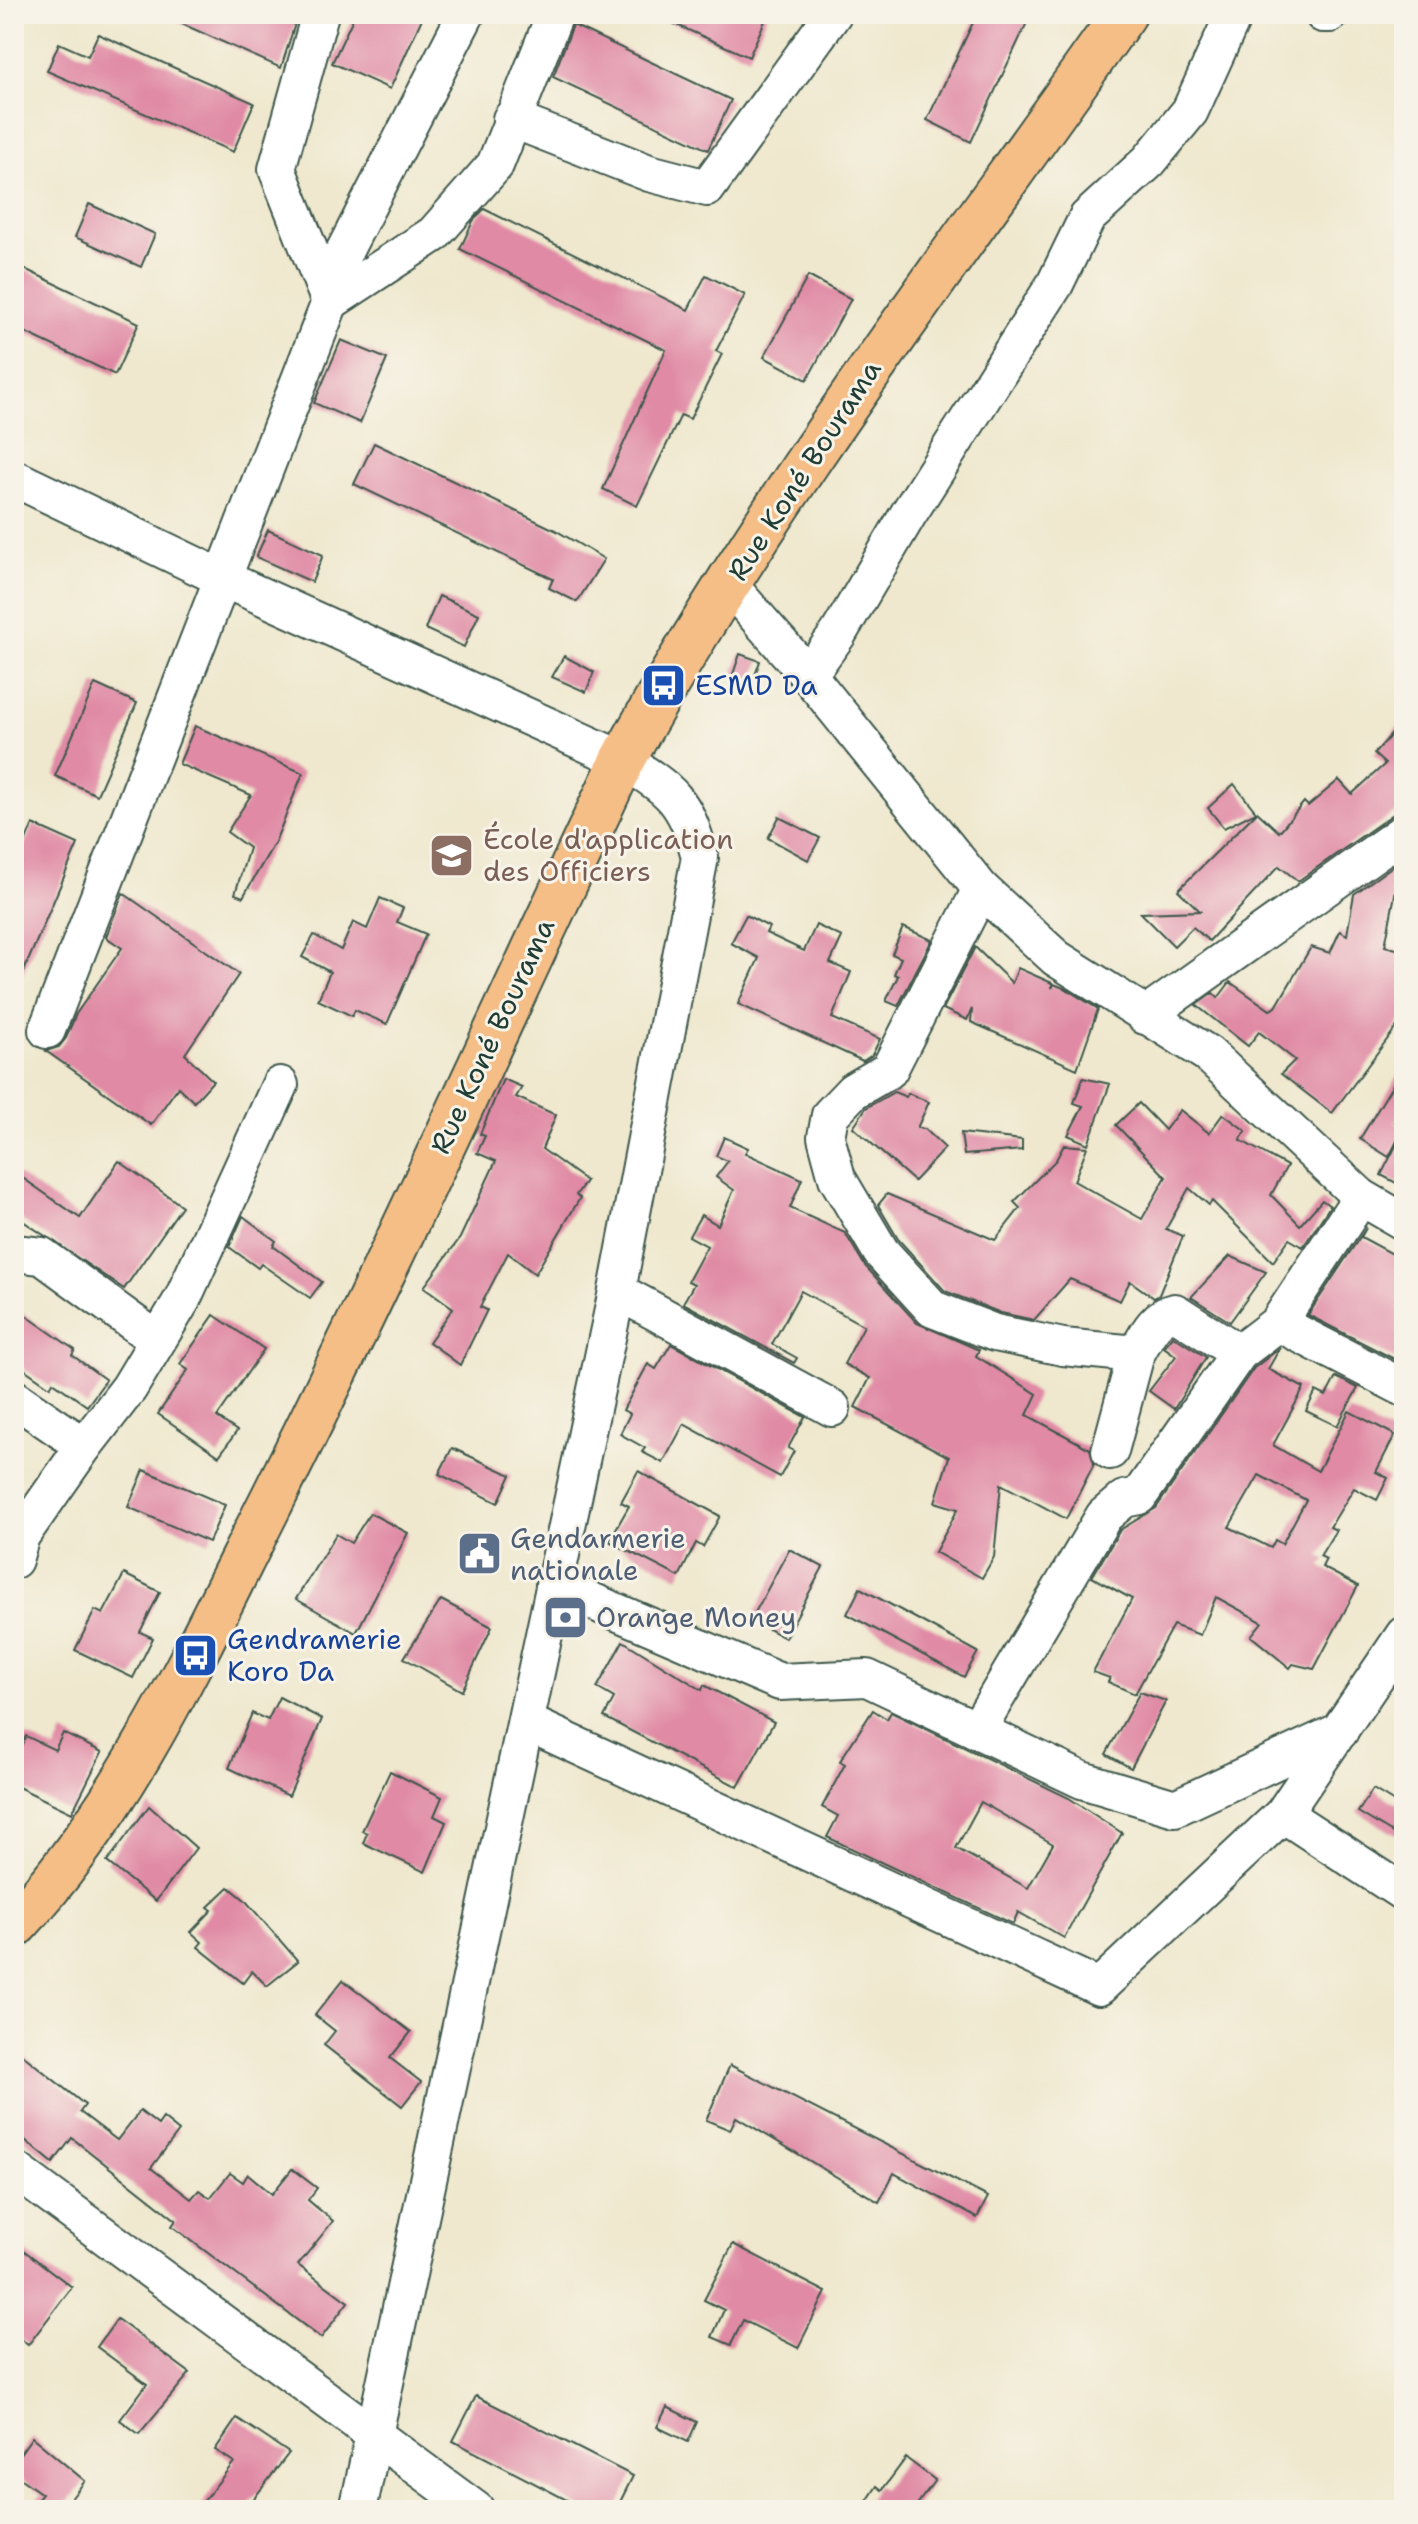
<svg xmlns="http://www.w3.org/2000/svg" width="1418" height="2524" font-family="'Shantell Sans',sans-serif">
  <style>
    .building { fill: #e08aa5; fill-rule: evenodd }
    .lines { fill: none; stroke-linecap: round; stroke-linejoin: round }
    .minor-casing { stroke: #3e574b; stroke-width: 40 }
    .highway-casing { stroke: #3e574b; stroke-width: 48 }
    .minor { stroke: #fff; stroke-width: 36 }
    .highway { stroke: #f6be87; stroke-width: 44 }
    .labels { text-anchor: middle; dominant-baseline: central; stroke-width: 6; stroke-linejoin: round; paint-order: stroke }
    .street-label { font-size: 28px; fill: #1f3d34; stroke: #f7f3e8 }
    .transit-label { font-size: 28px; fill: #164399; stroke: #f7f3e8; text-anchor: start }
    .education-label { font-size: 28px; fill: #785e54; stroke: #f7f3e8; text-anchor: start }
    .service-label { font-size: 28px; fill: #4e5e75; stroke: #f7f3e8; text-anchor: start }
  </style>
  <rect width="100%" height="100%" fill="#f7f3e8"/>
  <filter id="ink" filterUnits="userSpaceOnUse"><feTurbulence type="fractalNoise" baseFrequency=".0125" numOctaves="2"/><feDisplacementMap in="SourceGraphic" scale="16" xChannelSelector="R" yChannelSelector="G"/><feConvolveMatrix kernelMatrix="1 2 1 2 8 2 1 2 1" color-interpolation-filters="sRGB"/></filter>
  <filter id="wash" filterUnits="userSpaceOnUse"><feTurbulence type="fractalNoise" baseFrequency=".006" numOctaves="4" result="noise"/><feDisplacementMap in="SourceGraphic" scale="32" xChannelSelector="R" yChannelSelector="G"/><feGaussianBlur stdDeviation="1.8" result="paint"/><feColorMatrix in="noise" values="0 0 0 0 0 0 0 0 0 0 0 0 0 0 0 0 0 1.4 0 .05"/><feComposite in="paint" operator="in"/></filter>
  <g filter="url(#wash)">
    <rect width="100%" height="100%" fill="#efe8ce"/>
    <g id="blocks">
      <g class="building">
        <polygon points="160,14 298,14 281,68"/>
        <polygon points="355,14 424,14 390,89 332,63"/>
        <polygon points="652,14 768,14 749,57"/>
        <polygon points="977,14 1031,14 971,142 927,120"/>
        <polygon points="573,25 731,100 708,150 553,77"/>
        <polygon points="98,34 254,103 233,152 47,71 59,43 88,56"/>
        <polygon points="89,204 155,234 141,267 75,237"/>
        <polygon points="484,209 688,310 706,275 745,295 716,351 722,354 690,419 681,415 637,506 603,489 666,350 460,249 473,221"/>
        <polygon points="14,264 139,323 115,375 14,327"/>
        <polygon points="808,276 851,299 807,380 764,357"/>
        <polygon points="341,340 387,359 360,423 314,403"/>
        <polygon points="374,443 555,530 604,559 577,602 549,588 553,579 354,484"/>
        <polygon points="268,530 323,555 312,582 256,557"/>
        <polygon points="439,596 479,614 464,647 425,629"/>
        <polygon points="740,654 760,661 752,684 732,677"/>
        <polygon points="564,656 594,672 586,692 552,677"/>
        <polygon points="95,684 137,703 97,795 55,776"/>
        <polygon points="1404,720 1404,811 1392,815 1298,881 1279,866 1209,941 1193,927 1174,946 1141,913 1200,911 1178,890 1257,812 1279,832 1304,802 1308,806 1339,780 1352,794 1385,764 1374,754"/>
        <polygon points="195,726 303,773 275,842 243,897 235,894 249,848 227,832 251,795 179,764"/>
        <polygon points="1234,784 1256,812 1224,828 1208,808"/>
        <polygon points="779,817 820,838 808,860 768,838"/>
        <polygon points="33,824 78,844 14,994 14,868"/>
        <polygon points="1397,863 1404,870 1404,881 1396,889 1385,946 1404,951 1404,1017 1332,1113 1281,1074 1295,1060 1259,1032 1248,1046 1196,1005 1213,993 1218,998 1230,982 1270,1010 1276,1007 1311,947 1330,953 1340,931 1347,935 1354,894"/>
        <polygon points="123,893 239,974 185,1054 213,1081 194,1102 178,1087 151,1125 46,1051 59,1047 66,1038 76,1014 122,948 106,937"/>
        <polygon points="380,898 403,908 397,922 426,934 387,1024 355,1010 352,1016 318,1000 330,972 302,957 314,935 341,950 353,922 367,929"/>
        <polygon points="746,915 769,927 766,933 804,951 816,925 842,937 830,963 851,972 832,1018 880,1039 872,1055 863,1061 738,1004 759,958 731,943"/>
        <polygon points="903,927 932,940 898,1006 886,1001 898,976 894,974 901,958 892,954"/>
        <polygon points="975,947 1012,983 1018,968 1052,983 1052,988 1054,984 1066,989 1098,1009 1077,1069 971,1022 972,1009 967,1020 943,1009"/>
        <polygon points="1404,1066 1404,1108 1395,1122 1404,1127 1389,1157 1360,1139"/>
        <polygon points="1083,1078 1110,1084 1088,1144 1068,1135 1083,1106 1074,1103"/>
        <polygon points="503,1079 522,1087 516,1097 556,1115 542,1149 586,1181 576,1195 580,1198 535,1274 508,1253 480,1307 487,1310 460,1365 429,1342 453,1308 424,1287 460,1238 496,1161 477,1153 485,1136 480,1134"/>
        <polygon points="894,1092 906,1097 908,1093 929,1102 917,1128 925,1129 945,1148 914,1181 853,1127 866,1108"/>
        <polygon points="1139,1103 1165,1130 1180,1110 1209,1133 1223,1114 1246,1131 1240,1140 1287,1166 1271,1195 1300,1225 1322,1200 1330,1206 1303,1247 1289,1239 1273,1262 1212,1201 1209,1205 1189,1188 1166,1229 1183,1236 1159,1295 1154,1298 1130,1281 1120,1301 1070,1279 1034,1320 1001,1313 945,1291 898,1239 878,1205 887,1194 995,1240 1020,1208 1014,1202 1056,1160 1064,1145 1087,1147 1074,1181 1142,1219 1166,1177 1116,1125"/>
        <polygon points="1404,1130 1404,1173 1398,1184 1381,1175"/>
        <polygon points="961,1133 1022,1140 1022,1150 964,1155"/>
        <polygon points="724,1137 748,1148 745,1153 802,1179 790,1208 845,1233 865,1266 917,1323 979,1350 976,1356 1037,1394 1027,1415 1090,1449 1094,1464 1066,1519 1001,1484 994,1557 982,1578 935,1552 958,1509 935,1502 949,1457 855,1407 870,1378 844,1364 864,1326 801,1291 772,1344 797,1358 794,1363 683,1303 694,1284 688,1281 707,1246 689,1236 701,1215 718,1225 734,1190 716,1177 728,1161 716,1156"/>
        <polygon points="119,1161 182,1206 124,1289 14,1215 14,1172 80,1218"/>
        <polygon points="243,1216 276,1241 273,1246 322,1282 310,1298 261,1264 258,1268 229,1247"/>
        <polygon points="1366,1228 1361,1237 1404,1260 1404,1364 1308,1315"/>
        <polygon points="1230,1256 1266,1272 1230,1322 1191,1297"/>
        <polygon points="14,1307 75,1350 72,1355 106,1380 87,1406 53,1382 50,1387 14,1362"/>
        <polygon points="214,1315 264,1349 217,1417 237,1431 219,1456 158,1414 188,1370 180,1364"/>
        <polygon points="1173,1336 1206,1357 1174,1409 1149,1391 1176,1356 1164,1347"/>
        <polygon points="671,1344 805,1417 788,1448 794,1451 780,1477 684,1424 663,1463 642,1452 645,1448 620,1434 630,1414 623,1410 648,1364 656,1369"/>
        <path d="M1280,1348l-12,21 36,19 -31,57 45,26 31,-60 46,24 -19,37 12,6 -11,22 -23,-12 -24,39 6,3 -16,26 6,3 -4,8 36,19 -44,83 -21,-5 -3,4 -39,-32 11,-14 -46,-25 -16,38 -27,-10 -38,69 -27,-12 2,-4 -17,-6 39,-73 -40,-22 28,-47 36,-22 98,-140zM1259,1475l47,25 -24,44 -7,-4 -4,8 -42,-21z"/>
        <polygon points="1336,1377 1358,1388 1337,1426 1306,1411 1316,1391 1326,1396"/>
        <polygon points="452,1448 511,1475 498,1503 439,1474"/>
        <polygon points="144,1470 225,1505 209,1542 128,1507"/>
        <polygon points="638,1471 720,1516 703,1547 696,1543 679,1577 609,1541 629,1506 621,1502"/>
        <polygon points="370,1513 408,1533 356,1633 296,1599 336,1534 351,1543"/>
        <polygon points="789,1549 823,1567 785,1638 751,1620"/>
        <polygon points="124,1574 160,1592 140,1632 153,1638 133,1678 75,1650 95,1610 103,1614"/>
        <polygon points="860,1588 978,1652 964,1677 847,1614"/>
        <polygon points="441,1600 492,1627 462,1691 404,1658"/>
        <polygon points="623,1641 702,1690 704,1685 774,1722 738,1787 604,1717 614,1698 597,1688"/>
        <polygon points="1140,1692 1166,1701 1131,1768 1106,1754"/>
        <polygon points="279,1697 322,1719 289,1796 229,1768 252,1713 268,1720"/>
        <path d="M873,1710l14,9 4,-7 178,86 53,35 -58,105 -46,-26 -5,12 -186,-87 11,-21 -16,-9 23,-43 -5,-3zM981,1802l72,42 -25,44 -72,-40z"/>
        <polygon points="63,1733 102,1752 72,1813 14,1785 14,1760 26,1736 55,1750"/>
        <polygon points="390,1771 442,1797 434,1816 446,1822 425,1872 363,1843 367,1833 362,1831"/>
        <polygon points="1373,1789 1404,1808 1404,1840 1358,1812"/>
        <polygon points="149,1806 196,1848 156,1901 107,1862"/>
        <polygon points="229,1887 245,1900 298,1961 267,1986 252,1971 243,1983 198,1947 202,1942 191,1932 212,1910 208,1907"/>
        <polygon points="343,1980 411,2032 390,2058 421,2082 402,2106 324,2045 335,2031 315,2015"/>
        <polygon points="14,2048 85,2105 80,2112 117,2140 140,2111 158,2125 163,2118 179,2131 151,2168 191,2199 199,2190 210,2198 230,2173 243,2182 248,2174 272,2194 292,2169 317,2188 308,2200 333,2221 298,2265 348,2302 321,2338 172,2226 176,2220 72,2138 53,2163 14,2131 14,2114 23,2102 14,2094"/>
        <polygon points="730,2065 988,2197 977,2218 894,2173 879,2202 736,2117 730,2130 706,2120"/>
        <polygon points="14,2243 72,2287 28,2345 14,2334"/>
        <polygon points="733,2244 826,2292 798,2348 743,2320 731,2345 712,2337 724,2310 704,2300"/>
        <polygon points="117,2319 190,2373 139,2434 120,2420 147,2384 97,2347"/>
        <polygon points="476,2396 633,2476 616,2510 586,2510 453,2441"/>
        <polygon points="667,2407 697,2422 688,2442 657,2427"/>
        <polygon points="237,2418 289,2453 245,2510 197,2510 234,2462 215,2450"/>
        <polygon points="32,2437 85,2481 62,2510 29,2510 42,2494 14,2474 14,2462"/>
        <polygon points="906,2458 935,2480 913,2510 861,2510 877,2486 882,2490"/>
      </g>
    </g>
  </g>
  <g filter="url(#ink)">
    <use href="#blocks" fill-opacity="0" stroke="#3e574b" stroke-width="2"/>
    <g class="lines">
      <defs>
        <g id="minor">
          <polyline points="320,14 277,169 330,302 434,234 495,165 555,14"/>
          <polyline points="1323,14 1330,14"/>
          <polyline points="511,119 649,173 707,188 833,14"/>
          <path d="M14,478l210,101 399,181c49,31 62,39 77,97l-83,434 -259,1219"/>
          <polyline points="728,584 808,675 981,889 1056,958 1208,1054 1361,1197 1404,1222"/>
          <polyline points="808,675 838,634 909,513 1055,284 1087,218 1149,161 1190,111 1234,14"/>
          <path d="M981,889l-92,181 -36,21 -23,24 -4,22 11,41 44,74 52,57 62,24 68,14 73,7c10,-17 18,-38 39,-42l64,41"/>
          <polyline points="1145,1016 1404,832"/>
          <polyline points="47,1030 330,302 332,275 466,14"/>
          <polyline points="14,1253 42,1256 157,1340"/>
          <polyline points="617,1291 832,1408"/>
          <polyline points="1278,1323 1404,1388"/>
          <polyline points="14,1398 84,1446 21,1536 14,1560"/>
          <polyline points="84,1446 129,1388 182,1300 280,1085"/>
          <polyline points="1110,1451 1136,1354"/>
          <polyline points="554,1585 780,1682 867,1678 1082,1780 1175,1808 1340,1731"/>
          <polyline points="526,1722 1099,1987 1283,1814 1404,1635"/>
          <polyline points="977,1730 1104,1516 1124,1499 1139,1496 1239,1353 1278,1323 1361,1197"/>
          <polyline points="1283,1814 1404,1893"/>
          <polyline points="14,2169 476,2510"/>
        </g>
        <path id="highway" d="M14,1926c111,-118 179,-269 251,-412 125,-248 239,-503 358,-754 145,-263 329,-501 501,-746"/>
      </defs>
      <use href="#minor" class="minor-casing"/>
      <use href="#highway" class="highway-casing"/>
      <use href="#minor" class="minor"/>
      <use href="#highway" class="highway"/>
    </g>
  </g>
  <defs>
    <symbol id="bus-square" viewBox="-11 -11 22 22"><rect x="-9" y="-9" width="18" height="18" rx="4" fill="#1a4fb4" stroke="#f7f3e8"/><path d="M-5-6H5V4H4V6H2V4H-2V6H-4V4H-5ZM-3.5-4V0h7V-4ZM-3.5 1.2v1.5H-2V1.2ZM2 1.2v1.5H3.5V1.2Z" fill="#fff"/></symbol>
    <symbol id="school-square" viewBox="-11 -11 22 22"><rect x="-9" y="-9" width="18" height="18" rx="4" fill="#8d6e63" stroke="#f7f3e8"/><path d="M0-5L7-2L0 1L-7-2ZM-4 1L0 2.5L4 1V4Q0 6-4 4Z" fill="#fff"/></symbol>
    <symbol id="civic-square" viewBox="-11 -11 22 22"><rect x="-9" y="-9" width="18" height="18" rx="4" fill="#5c6f8a" stroke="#f7f3e8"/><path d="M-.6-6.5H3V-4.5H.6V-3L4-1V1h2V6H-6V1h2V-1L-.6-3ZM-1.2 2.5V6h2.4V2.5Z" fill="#fff"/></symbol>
    <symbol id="bank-square" viewBox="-11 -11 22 22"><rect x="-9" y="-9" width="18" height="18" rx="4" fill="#5c6f8a" stroke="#f7f3e8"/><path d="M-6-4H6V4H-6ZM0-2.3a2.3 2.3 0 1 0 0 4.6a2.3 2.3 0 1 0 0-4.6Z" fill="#fff"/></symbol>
  </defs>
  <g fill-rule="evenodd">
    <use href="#bus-square" x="638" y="660" width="51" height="51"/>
    <use href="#school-square" x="426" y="830" width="51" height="51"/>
    <use href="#civic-square" x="454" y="1528" width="51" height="51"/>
    <use href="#bank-square" x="540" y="1592" width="51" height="51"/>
    <use href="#bus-square" x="170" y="1630" width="51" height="51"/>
  </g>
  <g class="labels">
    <g class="street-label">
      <text transform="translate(804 470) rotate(-57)">Rue Koné Bourama</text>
      <text transform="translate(492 1036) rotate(-65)">Rue Koné Bourama</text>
    </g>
    <g class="transit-label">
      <text x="695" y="685">ESMD Da</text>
      <text x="227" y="1639">Gendramerie<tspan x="227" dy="32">Koro Da</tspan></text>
    </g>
    <g class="education-label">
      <text x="483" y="839">École d'application<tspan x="483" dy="32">des Officiers</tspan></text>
    </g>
    <g class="service-label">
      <text x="510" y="1538">Gendarmerie<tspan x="510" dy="32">nationale</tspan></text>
      <text x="596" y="1617">Orange Money</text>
    </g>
  </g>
  <rect width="1418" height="2524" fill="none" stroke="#f7f3e8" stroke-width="48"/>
</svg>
